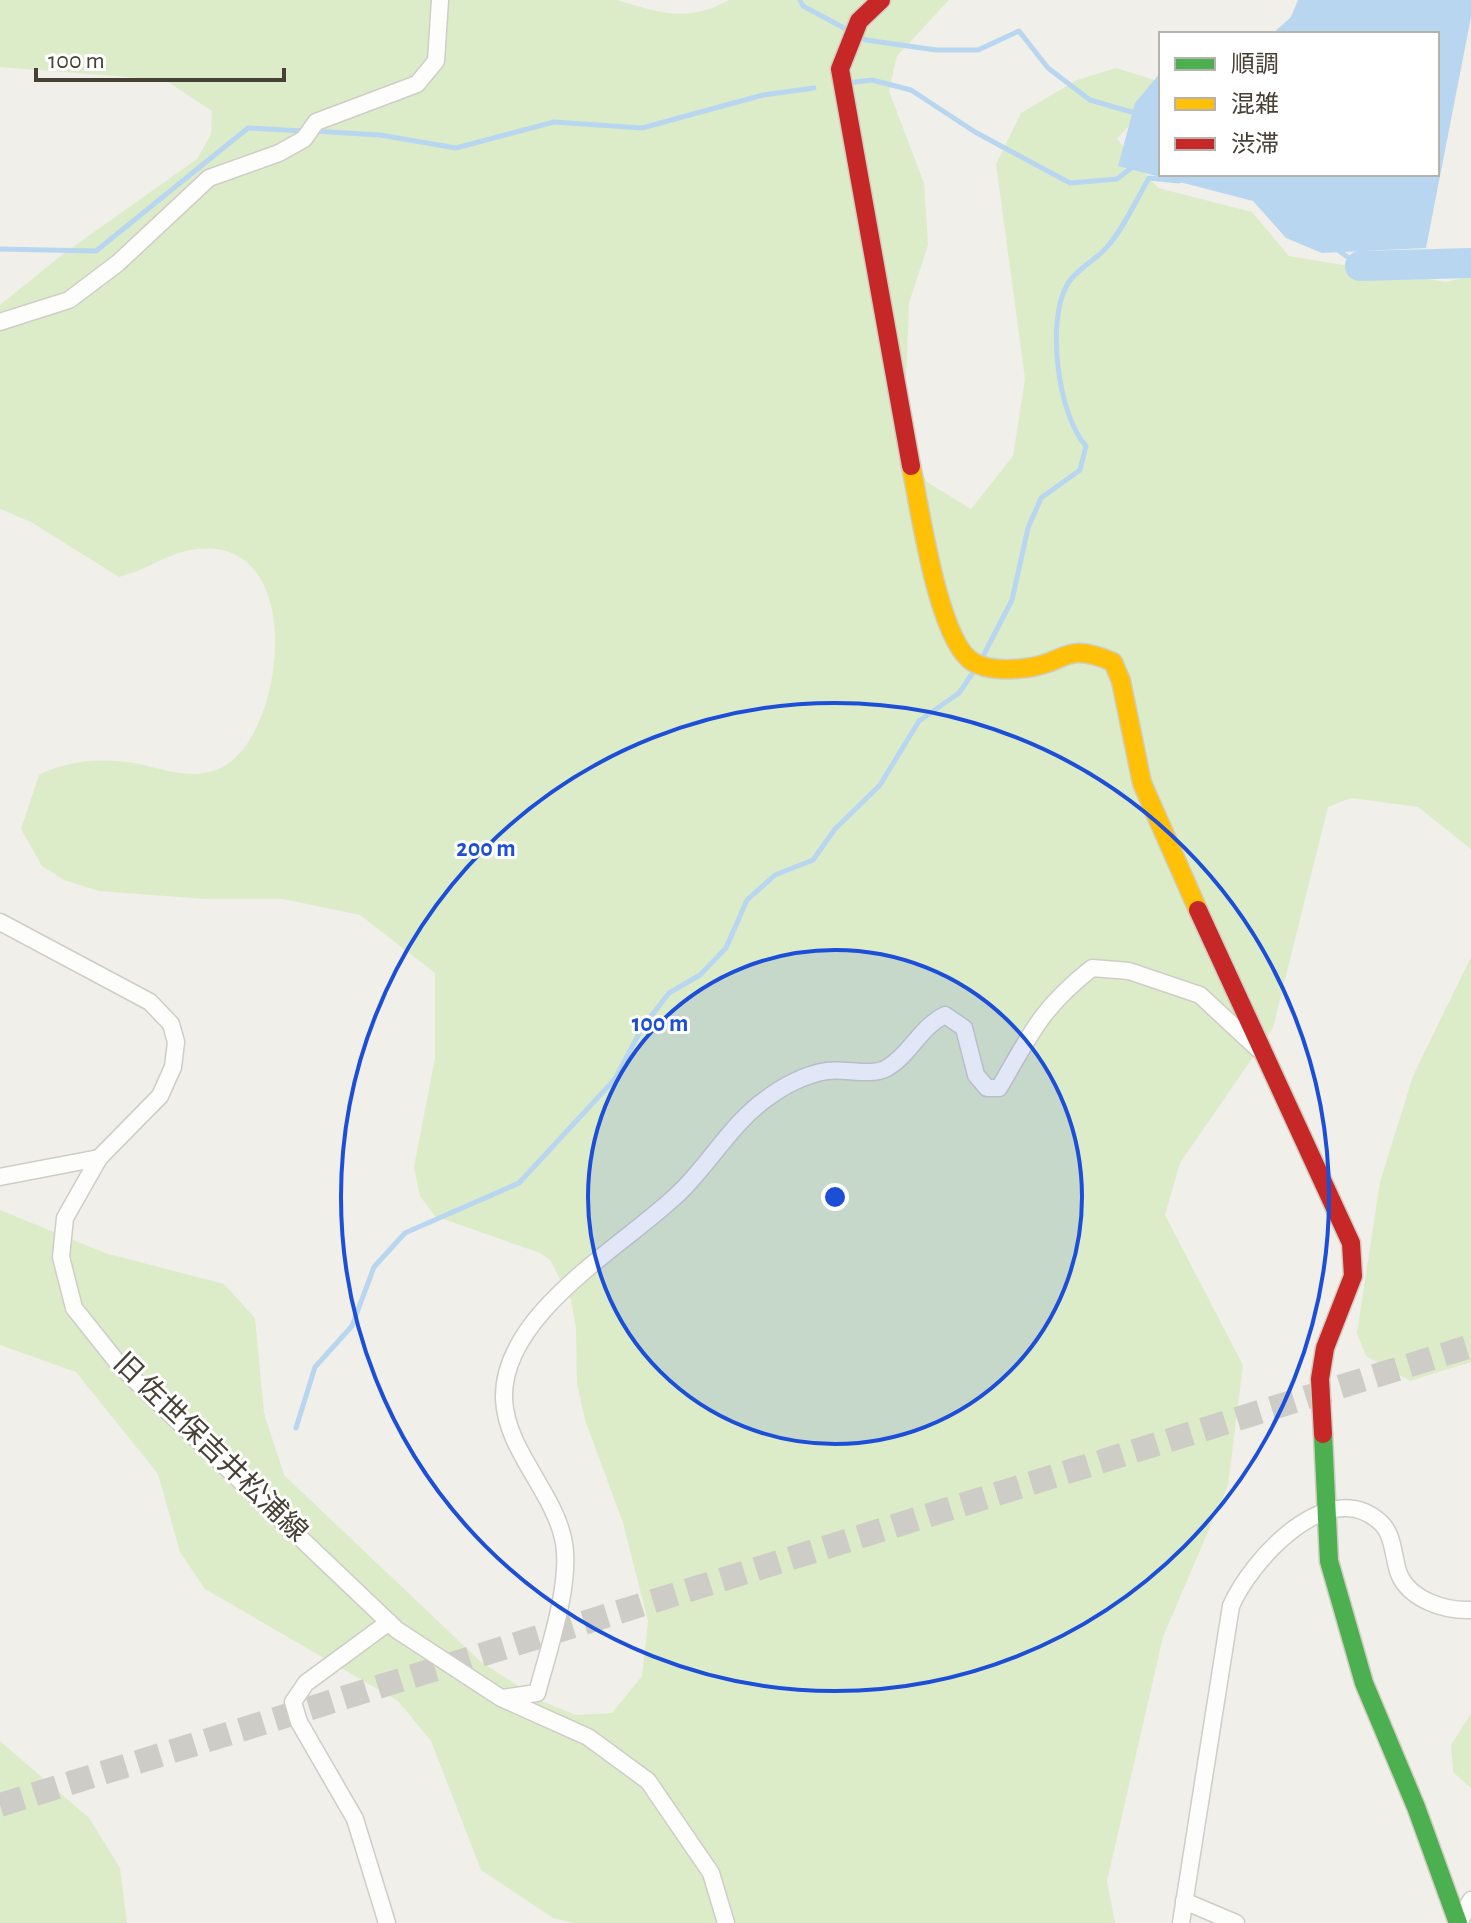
<svg xmlns="http://www.w3.org/2000/svg" width="1471" height="1923" font-family="'Alegreya Sans','Noto Sans JP',sans-serif">
  <style>
    .green { fill: #dcecc8 }
    .water { fill: #b8d6f0 }
    .lines { fill: none; stroke-linecap: round; stroke-linejoin: round }
    .stream { stroke: #b8d6f0; stroke-width: 5 }
    .river { stroke: #b8d6f0; stroke-width: 30 }
    .primary-tunnel { stroke: #ceccc6; stroke-width: 24; stroke-dasharray: 24 12; stroke-linecap: butt }
    .street-casing { stroke: #cecdc7; stroke-width: 19 }
    .fast-casing { stroke: #d0cdc0; stroke-width: 21 }
    .slow-casing { stroke: #d0cdc0; stroke-width: 21 }
    .jam-casing { stroke: #d0cdc0; stroke-width: 21 }
    .street { stroke: #fdfdfc; stroke-width: 16 }
    .fast { stroke: #4caf50; stroke-width: 18 }
    .slow { stroke: #ffc107; stroke-width: 18 }
    .jam { stroke: #c62828; stroke-width: 18 }
    .ring { fill: none; stroke: #1d4ed8; stroke-width: 4 }
    .labels { text-anchor: middle; dominant-baseline: central; stroke-width: 6; stroke-linejoin: round; paint-order: stroke }
    .street-label { font-size: 28px; fill: #474135; stroke: #fff }
    .centre { fill: #1d4ed8; stroke: #fff; stroke-width: 4 }
    .ring-label { font-size: 24px; text-anchor: middle; font-weight: bold; fill: #1d4ed8; stroke: #fff; stroke-width: 6; stroke-linejoin: round; paint-order: stroke }
  </style>
  <rect width="100%" height="100%" fill="#f0efea"/>
  <g class="green">
    <path d="M0,0h617c43,13 71,23 112,0h220l-52,56 -8,35 35,92 4,62 -19,58 -3,81 6,71 15,27 44,27 42,-53 12,-77 -29,-215 25,-51 56,-33 39,-12 45,14v8l-44,49 41,49 94,24 37,44 157,26 25,-6v573l-53,-42 -67,-9 -23,9 -55,221 -93,135 -15,52 78,150 -15,120 -65,152 -56,244 8,42h-542l-20,-5 -72,-48 -50,-129 -33,-40 -193,-112 -25,-37 -22,-78 -82,-102 -76,-27v-135l105,43 119,31 31,34 9,95 20,62 196,186 61,40 35,14 36,-2 30,-37 6,-55 -25,-98 -38,-103 -8,-36 -1,-55 -5,-29 -21,-40 -10,-7 -105,-37 -15,-20 -6,-29 21,-109v-85l-75,-58 -77,-16h-77l-107,-8 -35,-11 -22,-14 -21,-37 18,-54c29,-15 63,-17 95,-12 28,5 55,18 84,6 63,-24 89,-209 -2,-220 -42,-4 -60,19 -97,28l-88,-55 -31,-13v-204l63,-51 134,-95 14,-25 1,-23 -47,-31 -165,-13z"/>
    <polygon points="1471,957 1471,1362 1410,1381 1366,1356 1357,1333 1380,1182 1413,1076"/>
    <polygon points="1471,1714 1471,1788 1453,1772 1451,1745"/>
    <polygon points="0,1741 89,1818 120,1868 127,1923 0,1923"/>
  </g>
  <polygon class="water" points="1298,0 1471,0 1471,17 1426,248 1322,253 1286,238 1253,201 1118,166 1135,103 1161,72 1161,174 1437,174 1437,34 1272,34 1291,17"/>
  <g class="lines">
    <g class="stream">
      <polyline points="800,0 803,6 846,29"/>
      <polyline points="858,36 866,40 936,50 978,50 1019,31 1048,68 1090,100 1135,113"/>
      <polyline points="848,83 872,80 911,90 975,132 1070,183 1117,179 1135,165"/>
      <polyline points="313,131 380,135 456,148 554,122 642,128 763,95 814,88"/>
      <polyline points="0,249 96,251 248,128 303,131"/>
      <polyline points="1338,250 1360,266"/>
      <path d="M981,660l31,-60 16,-72 13,-30 39,-28 6,-24c-28,-31 -40,-124 -19,-161 8,-15 29,-25 40,-38 17,-19 29,-47 42,-69l30,3"/>
      <polyline points="296,1428 315,1367 352,1326 374,1267 405,1233 519,1183 615,1079 642,1028 669,993 700,975 726,948 747,900 775,875 813,860 835,829 880,785 919,721 959,693 976,668"/>
    </g>
    <polyline class="river" points="1360,266 1471,263"/>
    <polyline class="primary-tunnel" points="0,1805 1471,1346"/>
    <defs>
      <g id="street">
        <polyline points="0,322 69,300 118,263 209,178 279,153 304,139 316,122 417,84 436,61 440,0"/>
        <polyline points="0,922 150,1002 171,1024 176,1042 173,1067 160,1096 99,1158 65,1218 61,1257 74,1308 121,1367 397,1630 501,1698 588,1737 648,1781 711,1873 726,1923"/>
        <polyline points="0,1177 99,1158"/>
        <path d="M502,1698l35,-5c11,-42 36,-112 26,-155 -11,-48 -57,-89 -59,-139 -3,-86 122,-154 176,-207 30,-29 52,-69 86,-93 17,-13 40,-25 61,-28 18,-3 44,6 60,-3 23,-13 33,-41 58,-53l19,13 12,47 11,13h12c32,-54 41,-79 93,-120l37,3 71,24 58,54"/>
        <polyline points="1184,1901 1236,1923"/>
        <polyline points="387,1923 355,1819 299,1722 293,1702 306,1683 389,1622"/>
        <path d="M1181,1923l50,-317c20,-46 97,-131 149,-84 14,12 13,36 19,52 11,26 46,37 72,36"/>
        <polyline points="1459,1923 1471,1900"/>
      </g>
      <polyline id="fast" points="1323,1434 1329,1561 1364,1683 1416,1807 1458,1923"/>
      <path id="slow" d="M911,466c9,42 27,175 62,196 16,9 36,8 53,6 42,-5 37,-27 87,-6l8,19 21,102 56,127"/>
      <g id="jam">
        <polyline points="881,0 859,21 840,69 911,466"/>
        <polyline points="1198,910 1351,1243 1353,1276 1325,1348 1320,1379 1323,1434"/>
      </g>
    </defs>
    <use href="#street" class="street-casing"/>
    <use href="#fast" class="fast-casing"/>
    <use href="#slow" class="slow-casing"/>
    <use href="#jam" class="jam-casing"/>
    <use href="#street" class="street"/>
    <use href="#fast" class="fast"/>
    <use href="#slow" class="slow"/>
    <use href="#jam" class="jam"/>
  </g>
  <circle cx="835" cy="1197" r="247" fill="#1d4ed8" fill-opacity=".12"/>
  <g class="ring">
    <circle cx="835" cy="1197" r="247"/>
    <circle cx="835" cy="1197" r="494"/>
  </g>
  <g class="labels">
    <g class="street-label">
      <text transform="translate(210 1448) rotate(44)">旧 佐世保吉井松浦線</text>
    </g>
  </g>
  <circle cx="835" cy="1197" r="12" class="centre"/>
  <g class="ring-label">
    <text x="486" y="856">200 m</text>
    <text x="660" y="1031">100 m</text>
  </g>
  <rect x="1159" y="32" width="280" height="144" fill="#ffffff" stroke="#b5b3ae" stroke-width="2"/>
  <rect x="1175" y="58" width="40" height="12" fill="#4caf50" stroke="#b5b3ae" stroke-width="2"/>
  <text x="1231" y="72" font-size="24" fill="#474135">順調</text>
  <rect x="1175" y="98" width="40" height="12" fill="#ffc107" stroke="#b5b3ae" stroke-width="2"/>
  <text x="1231" y="112" font-size="24" fill="#474135">混雑</text>
  <rect x="1175" y="138" width="40" height="12" fill="#c62828" stroke="#b5b3ae" stroke-width="2"/>
  <text x="1231" y="152" font-size="24" fill="#474135">渋滞</text>
  <path d="M36 68v12h248v-12" fill="none" stroke="#474135" stroke-width="4"/>
  <text x="48" y="68" font-size="24" fill="#474135" stroke="#ffffff" stroke-width="6" paint-order="stroke">100 m</text>
</svg>
